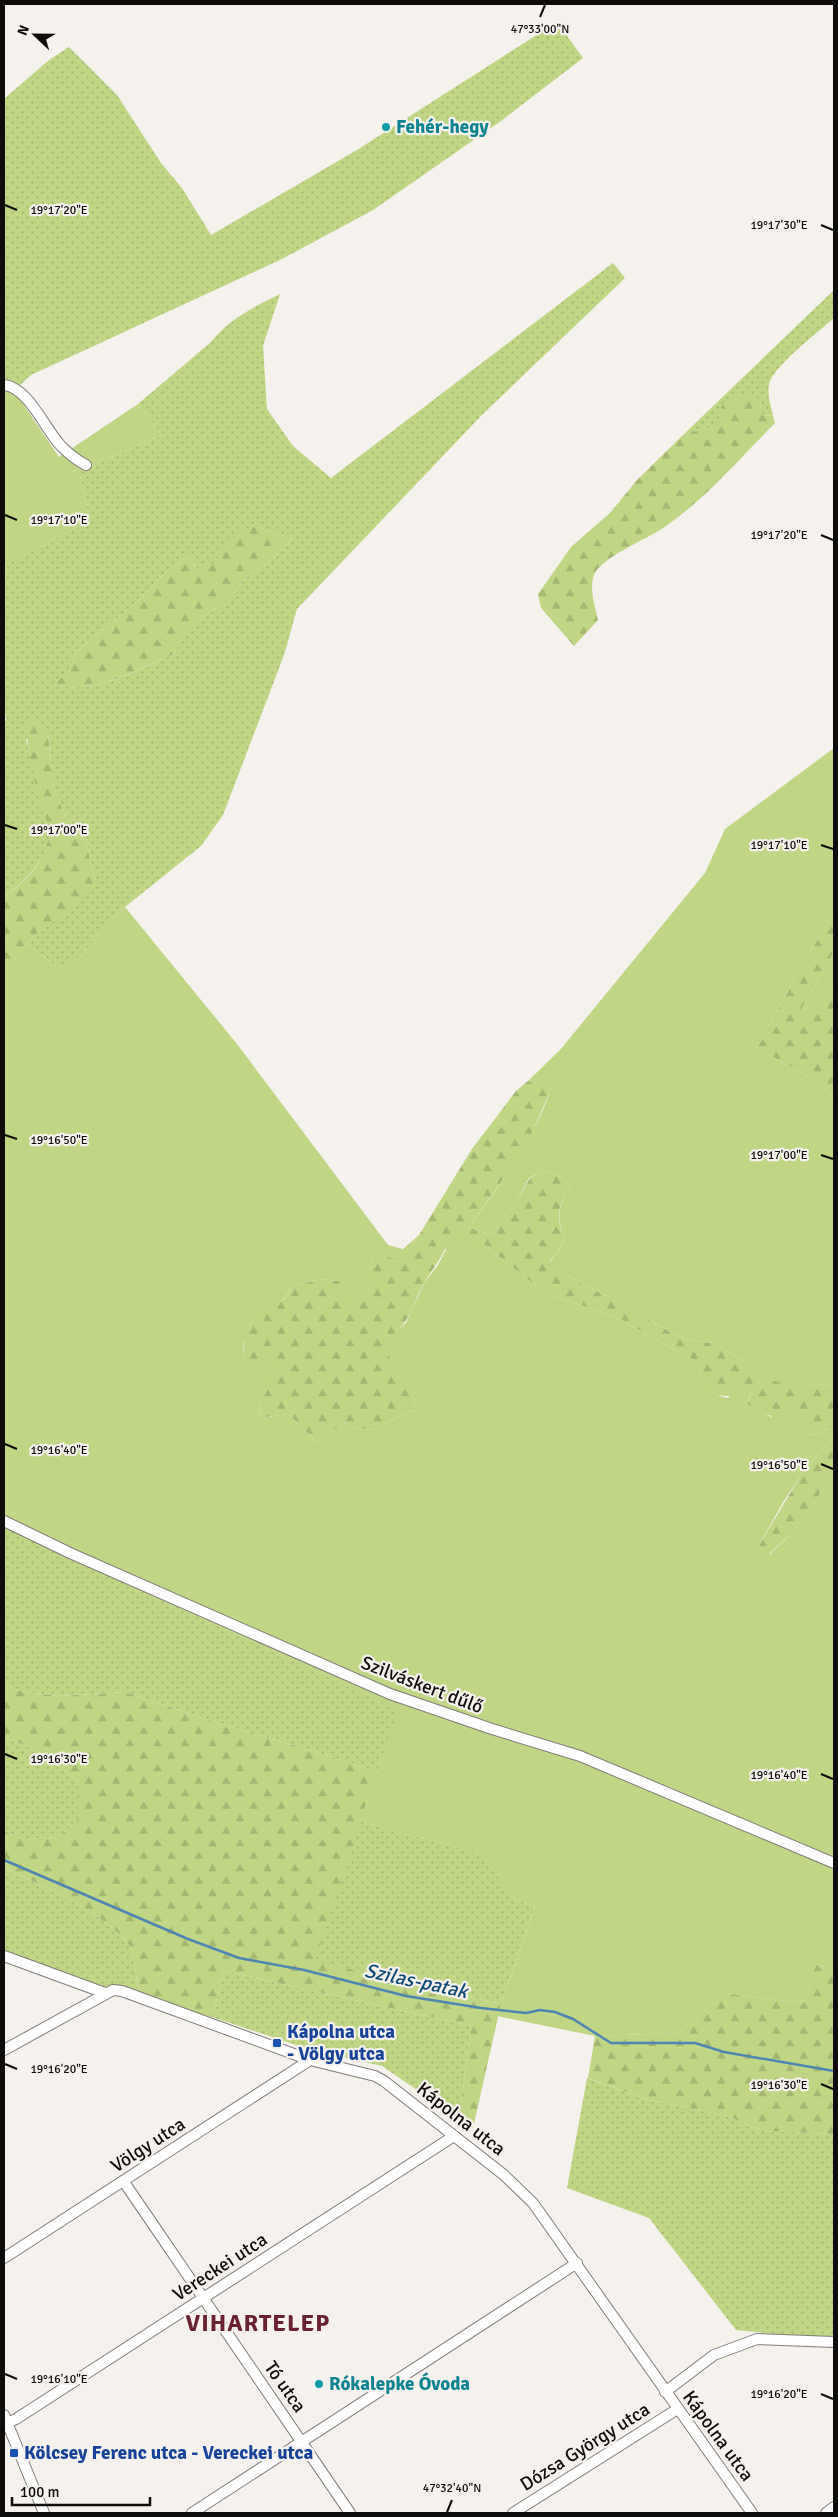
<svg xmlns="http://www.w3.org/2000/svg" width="838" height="2517" font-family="Signika,sans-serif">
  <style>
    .grass { fill: url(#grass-dots); fill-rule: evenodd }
    .forest { fill: url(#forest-firs) }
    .garden { fill: #c0d684 }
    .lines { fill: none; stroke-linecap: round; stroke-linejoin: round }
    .stream { stroke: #4e85b2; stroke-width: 2.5 }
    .street-casing { stroke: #807d7a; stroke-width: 12 }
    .street { stroke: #fff; stroke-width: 10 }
    .ticks { fill: none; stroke: #0e0d0b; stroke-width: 2 }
    .culture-dot { fill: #0f9aa8; stroke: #f5f1ed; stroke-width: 2 }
    .transit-dot { fill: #1a4fb4; stroke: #f5f1ed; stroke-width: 2 }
    .labels { text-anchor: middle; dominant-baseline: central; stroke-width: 4.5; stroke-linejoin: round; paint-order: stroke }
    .culture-label { font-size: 19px; font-weight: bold; fill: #0d838f; stroke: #f5f1ed; text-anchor: start }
    .street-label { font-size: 19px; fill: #0e0d0b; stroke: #f5f1ed }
    .transit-label { font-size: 19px; font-weight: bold; fill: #164399; stroke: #f5f1ed; text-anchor: start }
    .water-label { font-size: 20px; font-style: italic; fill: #0e4a74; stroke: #f5f1ed }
    .district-label { font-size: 24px; font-weight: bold; letter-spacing: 1px; fill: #682230; stroke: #f5f1ed }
    .ticks-label { font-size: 12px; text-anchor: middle; fill: #0e0d0b; stroke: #f5f1ed; stroke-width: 4.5; stroke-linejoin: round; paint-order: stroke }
  </style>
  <defs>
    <pattern id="grass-dots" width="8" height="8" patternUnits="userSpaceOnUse" patternTransform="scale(1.25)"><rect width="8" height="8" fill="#c0d684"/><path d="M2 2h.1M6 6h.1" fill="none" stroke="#a4b671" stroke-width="1.8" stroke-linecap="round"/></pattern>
    <pattern id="forest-firs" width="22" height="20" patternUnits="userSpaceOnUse" patternTransform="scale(1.25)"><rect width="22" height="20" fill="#c0d684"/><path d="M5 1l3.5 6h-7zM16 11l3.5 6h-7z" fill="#a4b671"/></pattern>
  </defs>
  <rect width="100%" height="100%" fill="#f5f1ed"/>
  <g class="grass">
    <polygon points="557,22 583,58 501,121 373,210 282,259 31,375 20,385 17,395 4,392 4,99 49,60 69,47 117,95 161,163 182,188 211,235 357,150"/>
    <path d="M613,263l12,15 -143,137 -185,194 -13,46 -61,160 -22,31 -76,61 -38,42 -24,22 -37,-27 37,-31 33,-34 -5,-13 -4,-22 -23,-31 -10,-24 -6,-55 -22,5c6,21 11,43 15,64 2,9 7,17 8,26 5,25 -26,55 -45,67v-173l2,-4 -2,-14v-117l3,-24 83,-43 -11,-50 83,-36 -24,-31 73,-62c17,-22 44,-36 69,-48l-17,52 4,63 26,37 38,32zM254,526l39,13 -20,19 -30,22 -14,21 -33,20 -14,15 -8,18c-38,16 -77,41 -120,31l15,-13 7,-20 59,-48 28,-29 25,-19 11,15 18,-8z"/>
    <path d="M834,290v28c-17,15 -55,44 -64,63 -4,10 1,25 3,35l-11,-1 -2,-12 -39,5 3,13 -6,5 -34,8z"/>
    <polygon points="4,1526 399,1710 377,1772 307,1749 236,1729 125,1692 58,1696 19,1691 4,1683"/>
    <path d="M4,1738c28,7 52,25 74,43v38l-19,18 -35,2 -20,-8z"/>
    <polygon points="360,1821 483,1855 512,1898 535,1906 501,2004 314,1962"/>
    <path d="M4,1869c35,14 103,45 125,76 6,8 8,41 10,53l-135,-40z"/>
    <polygon points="224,1971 471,2026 459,2119 382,2066 308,2049 212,2017"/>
    <polygon points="587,2078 645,2099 727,2116 763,2131 834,2134 834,2340 736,2330 649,2218 567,2188"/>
  </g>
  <g class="forest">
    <path d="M735,396l22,1 3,6 2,12 11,1 2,7c-36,36 -72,79 -115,107 -16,10 -59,28 -66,45 -5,13 1,32 4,45l-24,26 -33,-38 -3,-14 33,-47 39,-34 27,-33 47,-46 33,-8 6,-4 -2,-14 4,-8z"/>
    <path d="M254,526l39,13 -20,19 -30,22 -14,21 -33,20 -14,15 -8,18c-39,16 -77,41 -121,31l16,-13 7,-20 59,-48 28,-29 25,-19 11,15 17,-8c9,-27 11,-27 38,-37z"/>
    <path d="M37,718l11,16 6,55 10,24 23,31 4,22 5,13 -9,15 -61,50 -22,30v-78c22,-14 44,-36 45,-64 1,-7 -5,-16 -7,-22 -6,-22 -16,-64 -15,-84z"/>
    <polygon points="834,912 834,952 802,1008 810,1014 834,985 834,1098 822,1085 757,1048 795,977"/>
    <path d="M528,1081l23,8 -19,44 -13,24 -50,70 24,9 5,-11 19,-25 13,-22 13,-7 18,6 9,8c-11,23 -16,30 -5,55l-15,21 8,9 126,69 28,4 38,21 12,13 44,10 18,-3 10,2v41l-7,2 -8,6 -10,-1 -8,-11c-20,-4 -37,-7 -54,-19l4,-11c-29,6 -48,6 -51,-29l-84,-47 -62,-21 -26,-16 -45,-36 -38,5c-6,13 -14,22 -21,34 -11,18 -11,35 -28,48l1,45 16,15 3,18 -31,14 -9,7 -16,-1 -15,-6 -29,19 -28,-28 -28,4 -1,-13 9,-17 -11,-25 -8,6 -6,-9 2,-23 8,-17 31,-20 9,-14 27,-7 19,2 31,-10 2,-13 11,-3 10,3 26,-23 53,-86 44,-58z"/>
    <polygon points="834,1436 834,1474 793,1532 769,1554 758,1547 801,1475"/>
    <path d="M4,1683l15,8 39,5 67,-4 111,37 71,20 70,23 -62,189 186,43 -28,124 -14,-9 12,-93 -247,-55 -12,46 -73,-19c-2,-12 -4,-45 -10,-53 -22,-31 -90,-62 -125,-76v-38l20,8 35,-2 19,-18v-38c-22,-18 -46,-36 -74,-43z"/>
    <polygon points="816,1964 834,1970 834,2134 763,2131 727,2116 645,2099 588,2078 595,2036 678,2033 725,1993 803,2003"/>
  </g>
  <g class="garden">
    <polygon points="4,392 17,395 59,457 138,404 162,435 79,471 90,521 7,564 4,588"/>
    <path d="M834,748v164l-39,65 -38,71 65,37 12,13v288l-10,-2 -18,3 -18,-2 -26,-8 -12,-13 -38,-21 -28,-4 -126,-69 -8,-8 15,-22c-10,-25 -6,-32 5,-55l-9,-8 -18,-6 -14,7 -12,22 -19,25 -5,11 -24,-9c32,-44 64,-86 82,-138l-23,-8 32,-31 145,-177 20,-44z"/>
    <path d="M125,907l112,137 151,201 15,4 -10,10 -10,-4 -11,3 -2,13 9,12c-7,18 -14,21 -33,18l-7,-20 -19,-2 -27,7c-10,16 -21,29 -40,34 -8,16 -15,33 -4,48l8,-5 1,-10 7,-2 9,5 -6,32 -9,17 1,13 28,-4 28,28 29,-19 15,6 16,1 9,-7 31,-14 -3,-18 -16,-15 -8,-16 1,-16 6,-13 10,-8 18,-40 14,-18 14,-27 8,-3 23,9 45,36 26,16 62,21 84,47c2,18 10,31 28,34l8,-10h11l4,4 -4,12 24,13 8,-6h20l2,12 8,11 10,1 8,-6 7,-2v9l-33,39 -19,29 -24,43 12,7 23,-22 41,-58v496l-18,-6 -13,39 -78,-10 -47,40 -83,3 -98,-20 38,-110 -23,-8 -30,-43 -122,-34 38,-111 -394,-184v-552l22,-30 37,27 24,-22z"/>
    <polygon points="834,952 834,985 810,1015 802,1008"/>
  </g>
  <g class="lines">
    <polyline class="stream" points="4,1860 188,1939 239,1958 304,1970 406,1996 481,2008 526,2013 540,2010 555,2012 573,2019 611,2043 695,2043 724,2052 834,2071"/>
    <defs>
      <g id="street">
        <path d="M4,385c24,2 41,44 57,61 8,8 15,14 25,19"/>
        <polyline points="4,1521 70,1553 390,1694 492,1729 580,1756 834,1863"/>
        <polyline points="4,1956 105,1993"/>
        <polyline points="4,2050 113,1990 122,1991 310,2060 375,2076 384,2081 504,2175 533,2203 752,2513"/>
        <polyline points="124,2182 350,2513"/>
        <polyline points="4,2258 310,2060"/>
        <polyline points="665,2392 714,2355 757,2339 834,2342"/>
        <polyline points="4,2415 44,2513"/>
        <polyline points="4,2424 16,2419 454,2136"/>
        <polyline points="192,2513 577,2263"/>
        <polyline points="513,2513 676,2410"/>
        <polyline points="826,2513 834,2507"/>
      </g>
    </defs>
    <use href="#street" class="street-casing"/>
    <use href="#street" class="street"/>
  </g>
  <path class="ticks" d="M540,17l5,-12M5,205l12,5M821,225l12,5M5,515l12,5M821,535l12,5M5,825l12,4M821,845l12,4M5,1135l12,4M821,1155l12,4M5,1444l12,5M821,1464l12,5M5,1754l12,5M821,1774l12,5M5,2064l12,5M821,2084l12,5M5,2374l12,5M821,2394l12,5M447,2512l5,-12"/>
  <g class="culture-dot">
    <circle cx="386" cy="127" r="5"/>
    <circle cx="319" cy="2384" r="5"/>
  </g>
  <g class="transit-dot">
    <rect x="272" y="2038" width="10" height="10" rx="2.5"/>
    <rect x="9" y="2448" width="10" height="10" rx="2.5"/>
  </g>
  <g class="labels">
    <g class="culture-label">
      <text x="396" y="127">Fehér-hegy</text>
      <text x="329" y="2384">Rókalepke Óvoda</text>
    </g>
    <g class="street-label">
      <text transform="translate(422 1685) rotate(21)">Szilváskert dűlő</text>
      <text transform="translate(461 2119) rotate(38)">Kápolna utca</text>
      <text transform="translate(148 2145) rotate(-33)">Völgy utca</text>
      <text transform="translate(220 2267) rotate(-33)">Vereckei utca</text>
      <text transform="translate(285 2387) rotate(55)">Tó utca</text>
      <text transform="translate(718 2436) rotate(54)">Kápolna utca</text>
      <text transform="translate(585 2447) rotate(-32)">Dózsa György utca</text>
    </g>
    <g class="transit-label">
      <text x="287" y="2032">Kápolna utca<tspan x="287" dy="22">- Völgy utca</tspan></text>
      <text x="24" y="2453">Kölcsey Ferenc utca - Vereckei utca</text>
    </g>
    <g class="water-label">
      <text transform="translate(416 1981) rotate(12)">Szilas-patak</text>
    </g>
    <g class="district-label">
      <text x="258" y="2323">VIHARTELEP</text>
    </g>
  </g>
  <g class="ticks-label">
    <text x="540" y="33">47°33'00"N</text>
    <text x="59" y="214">19°17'20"E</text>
    <text x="779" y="229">19°17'30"E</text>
    <text x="59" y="524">19°17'10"E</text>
    <text x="779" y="539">19°17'20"E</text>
    <text x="59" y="834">19°17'00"E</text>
    <text x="779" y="849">19°17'10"E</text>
    <text x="59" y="1144">19°16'50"E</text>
    <text x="779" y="1159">19°17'00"E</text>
    <text x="59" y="1454">19°16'40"E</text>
    <text x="779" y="1469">19°16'50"E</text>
    <text x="59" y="1763">19°16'30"E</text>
    <text x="779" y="1779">19°16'40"E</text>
    <text x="59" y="2073">19°16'20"E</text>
    <text x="779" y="2089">19°16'30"E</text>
    <text x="59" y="2383">19°16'10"E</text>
    <text x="779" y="2398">19°16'20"E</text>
    <text x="452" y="2492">47°32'40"N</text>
  </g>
  <rect width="838" height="2517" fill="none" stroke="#0e0d0b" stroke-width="10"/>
  <g transform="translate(35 35) rotate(292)" stroke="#f5f1ed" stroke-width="4" paint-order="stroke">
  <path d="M0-4L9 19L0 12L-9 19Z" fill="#0e0d0b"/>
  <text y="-8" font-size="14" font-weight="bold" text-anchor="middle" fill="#0e0d0b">N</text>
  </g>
  <path d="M12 2497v8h138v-8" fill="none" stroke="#0e0d0b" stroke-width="2.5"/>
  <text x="20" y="2497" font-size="15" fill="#0e0d0b" stroke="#f5f1ed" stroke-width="4" paint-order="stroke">100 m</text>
</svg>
